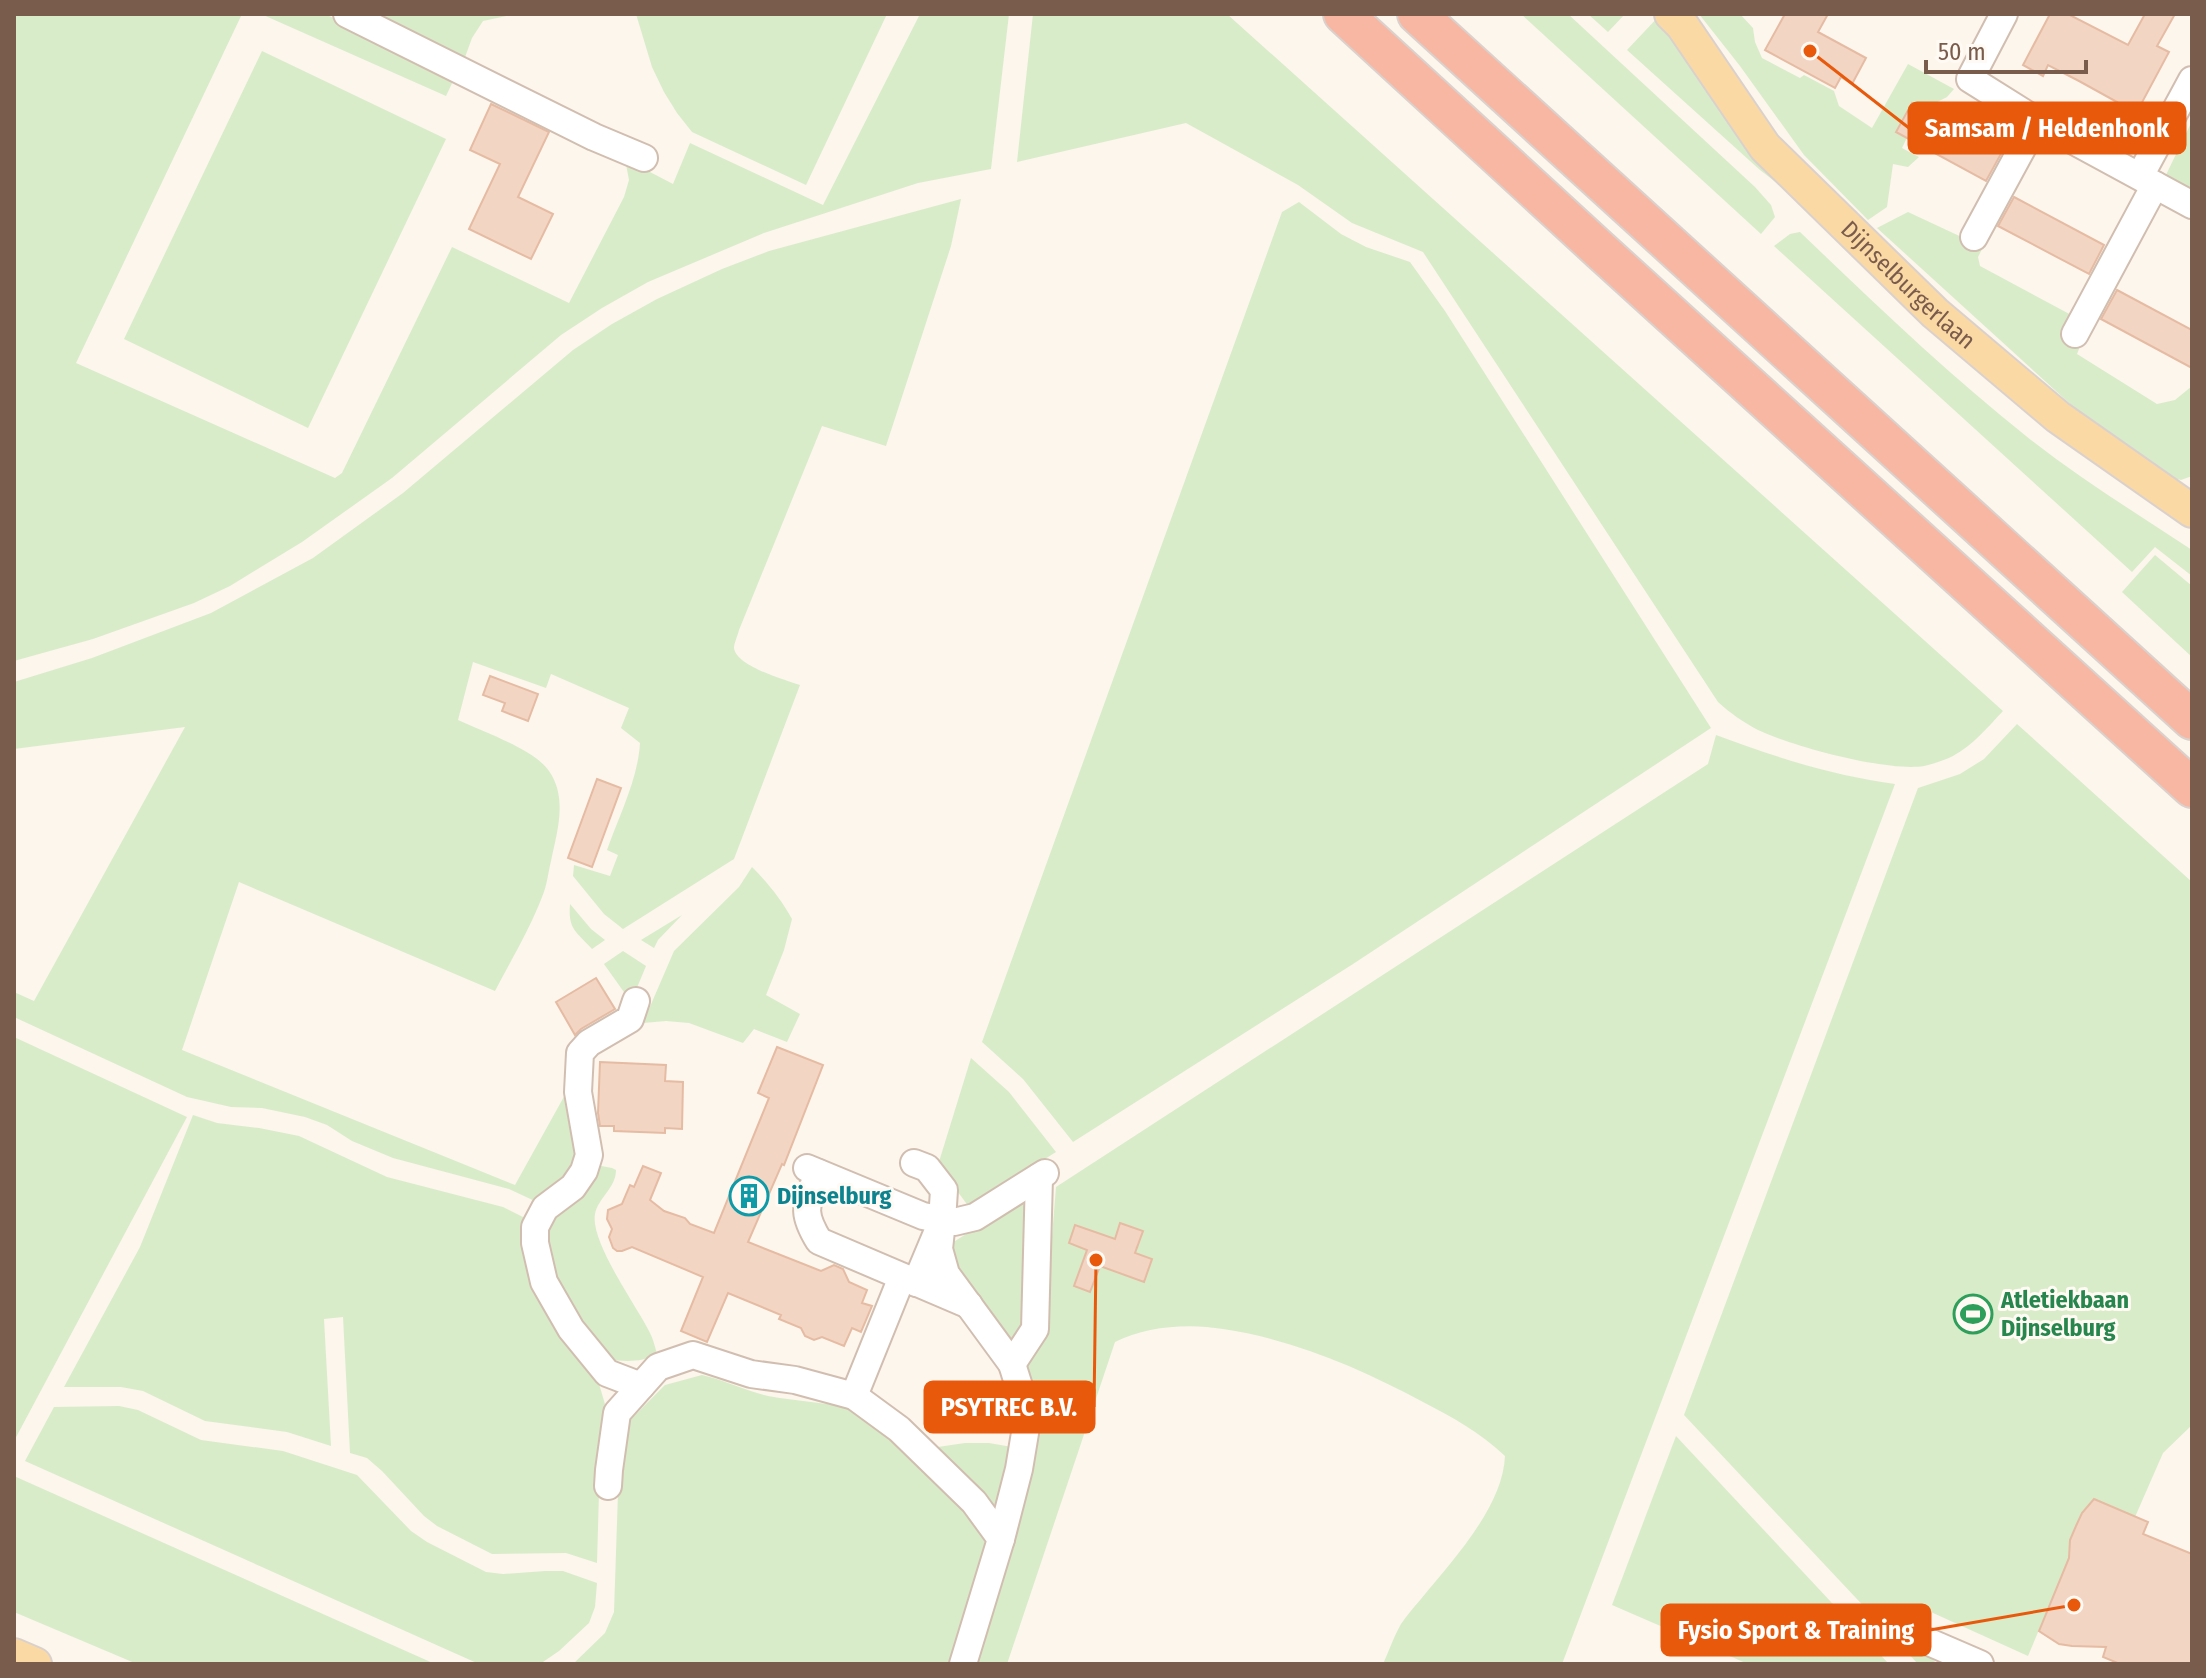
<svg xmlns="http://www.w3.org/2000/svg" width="2206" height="1678" font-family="'Fira Sans Condensed',sans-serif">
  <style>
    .green { fill: #d8ecc9 }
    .building { fill: #f3d5c3; stroke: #e6bba3; stroke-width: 2 }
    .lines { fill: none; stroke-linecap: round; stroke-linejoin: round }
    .minor-casing { stroke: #d1beb0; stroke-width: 30 }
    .major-casing { stroke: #dad1cd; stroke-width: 36 }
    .highway-casing { stroke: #dad1cd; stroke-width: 42 }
    .minor { stroke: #fff; stroke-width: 26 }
    .major { stroke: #fbd9a5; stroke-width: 32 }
    .highway { stroke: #f7b7a3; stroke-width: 38 }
    .labels { text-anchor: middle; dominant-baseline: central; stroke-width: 6; stroke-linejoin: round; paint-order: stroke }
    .street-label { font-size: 24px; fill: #7a5c4d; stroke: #fffaf3 }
    .culture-label { font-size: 24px; font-weight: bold; fill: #0d838f; stroke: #fffaf3; text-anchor: start }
    .leisure-label { font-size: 24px; font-weight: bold; fill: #27864d; stroke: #fffaf3; text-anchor: start }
    .leader { fill: none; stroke: #e8590c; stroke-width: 3 }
    .callout-dot { fill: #e8590c; stroke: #fffaf3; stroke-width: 3 }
    .callout { fill: #e8590c; stroke: #e8590c; stroke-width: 3 }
    .callout-label { font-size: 26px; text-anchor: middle; font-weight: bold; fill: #fff }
  </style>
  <rect width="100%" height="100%" fill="#fdf6ec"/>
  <g class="green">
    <polygon points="14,14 242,14 76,363 335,478 342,473 452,247 569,303 624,197 629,180 625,159 673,184 690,143 823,205 920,14 1009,14 991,169 918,183 764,233 648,282 602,308 561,335 392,478 302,542 230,586 194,603 93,639 14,661"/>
    <polygon points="261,14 325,14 455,77 446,96"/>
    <polygon points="369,14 516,14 483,21 472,38 464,60"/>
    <polygon points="636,14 887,14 806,185 692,132 677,113 664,92 652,67"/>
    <path d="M1033,14h194l776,697c-16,17 -30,34 -50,45 -8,4 -20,8 -29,10 -37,6 -133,-20 -166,-36 -15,-8 -28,-17 -40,-28l-295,-450 -71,-29 -54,-38 -112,-62 -169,39z"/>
    <polygon points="1521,14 1568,14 1755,187 1771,205 1775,217 1761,234"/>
    <polygon points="1588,14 1625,14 1608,32"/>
    <polygon points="1661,14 1814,205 1787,191 1760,170 1627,50"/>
    <polygon points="1699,14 1740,14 1753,28 1755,42 1762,58 1800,78 1804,75 1834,91 1839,106 1872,128 1908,64 1954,89 1947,97 1920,111 1902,148 1919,157 1908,167 1893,164 1887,207 1868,220 1804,155 1740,66"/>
    <polygon points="262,51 446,139 308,428 124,339"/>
    <polygon points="2192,121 2192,192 2165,177"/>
    <path d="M961,199l-10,47 -65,200 -64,-20 -83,204c-1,5 -5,13 -5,18 2,18 51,32 66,37l-66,174 -111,70 -19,-15 -31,-38 1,-11 36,11 8,-21 -11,-5c12,-34 31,-71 33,-107l-19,-15 8,-20 -78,-34 -5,14 -73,-26 -15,58c24,11 77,30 91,51 19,27 8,61 2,90 -3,12 -4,25 -9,36 -12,32 -31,63 -47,94l-256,-109 -57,168 333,135 56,-101 6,55 -2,31 -36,33 -30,-14 -116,-31 -41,-17 -25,-16 -22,-8 -43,-9 -31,-1 -44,-10 -173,-80v-25l20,9 151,-274 -171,22v-67l78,-24 119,-45 102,-55 90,-65 170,-143 39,-26 45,-25 65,-30 47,-18z"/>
    <polygon points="1299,202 1341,234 1366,247 1410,262 1445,311 1711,728 1353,964 1073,1142 1023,1079 982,1042 1282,212"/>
    <polygon points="1908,212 1983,247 1978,257 1980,266 2075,317 2084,336 2077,354 2157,404 2175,400 2192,386 2192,476 2181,480 2173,478 2113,443 1877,228"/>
    <path d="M1800,232c73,70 147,141 226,204 53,42 110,77 166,114v26l-37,-29 -23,25 -358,-326 16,-12z"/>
    <polygon points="2155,555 2192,586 2192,657 2122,592"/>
    <polygon points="2017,724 2192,882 2192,1425 2163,1453 2135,1517 2095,1499 2082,1513 2070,1540 2069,1558 2028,1656 1922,1608 1902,1627 1937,1664 1918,1664 1684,1415 1918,788 1960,774 1984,759"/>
    <path d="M1716,735c62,23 114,40 179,49l-333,880h-179c6,-13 11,-28 18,-40 6,-9 13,-17 20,-25 31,-38 82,-92 84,-143 -24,-23 -53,-39 -82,-54 -61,-33 -131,-63 -200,-73 -34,-6 -77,-3 -108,13l-108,322h-32l23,-69 12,-47 14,-180 21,-44 11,-137 652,-423z"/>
    <path d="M752,867c16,16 29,32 40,52l-8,31 -18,45 34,19 -13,28 -33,-13 -11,14 -54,-20 -23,-2 -23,2 31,-72 65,-64z"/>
    <path d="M570,904l21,25 14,11 -13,9c-16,-18 -24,-19 -22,-45z"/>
    <polygon points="682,915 658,940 654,948 641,940"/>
    <polygon points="623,951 646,966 631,1002 604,964"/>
    <polygon points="14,1037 187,1117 14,1441"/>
    <polygon points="971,1058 1009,1092 1056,1152 969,1207 938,1165"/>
    <polygon points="193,1115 217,1123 259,1128 299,1136 387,1177 503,1207 529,1220 597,1377 607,1411 599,1493 597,1563 566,1553 492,1554 437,1526 424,1516 382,1471 367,1458 350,1453 343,1317 324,1319 331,1446 287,1432 205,1421 143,1391 121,1387 64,1387 140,1247"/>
    <path d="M596,1165l16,3 4,2c0,18 -18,28 -21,44 -5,28 41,91 54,117 4,7 6,16 8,23 -16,9 -31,7 -49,6l-29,-32 -30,-58 -2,-43 3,-8z"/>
    <polygon points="1030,1193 1026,1320 1010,1346 951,1267 952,1243"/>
    <path d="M702,1375c22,5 44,16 66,21 31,6 63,6 94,15l105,101 25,27 -38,125h-381l32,-31 9,-21 4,-119 8,-69 39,-39z"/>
    <polygon points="119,1406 138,1410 201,1440 283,1451 357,1475 411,1531 427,1542 486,1572 503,1574 545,1571 563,1571 597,1583 595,1607 589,1623 559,1651 540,1664 479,1664 25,1461 54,1407"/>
    <polygon points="1676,1436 1889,1664 1748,1664 1612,1605"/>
    <polygon points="965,1443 989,1443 1012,1447 998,1517 931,1448"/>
    <polygon points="14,1476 435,1664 137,1664 14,1612"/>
  </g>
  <g class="building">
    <polygon points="1785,14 1828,14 1818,32 1866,58 1852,84 1841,77 1835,88 1765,50"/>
    <polygon points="2050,14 2068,14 2128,45 2145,14 2175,14 2157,46 2169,52 2131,123 2111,113 2117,102 2079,81 2048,65 2043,76 2023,65"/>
    <polygon points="1912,103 2002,152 1986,181 1896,132"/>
    <polygon points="491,104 549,132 518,197 553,214 531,259 469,229 500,164 470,150"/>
    <polygon points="2014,197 2104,245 2089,274 1998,226"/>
    <polygon points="2117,290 2192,330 2192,368 2101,319"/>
    <polygon points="490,676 538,694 528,721 502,711 505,703 483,695"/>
    <polygon points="597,779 621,788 592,867 568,858"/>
    <polygon points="596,978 615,1009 581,1029 575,1035 556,1002"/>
    <polygon points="777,1047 823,1065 784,1165 782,1164 748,1242 821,1271 834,1265 843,1269 849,1282 867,1290 862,1303 872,1306 861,1332 852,1328 844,1346 822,1337 814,1340 805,1336 801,1328 779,1319 781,1315 728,1293 707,1342 681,1331 703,1277 632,1247 622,1251 617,1251 613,1248 609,1237 612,1229 607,1219 608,1210 622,1204 630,1185 634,1187 643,1166 661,1173 650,1200 664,1211 685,1218 690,1224 714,1233 769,1098 758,1093"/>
    <polygon points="600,1062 666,1065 665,1081 683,1082 682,1129 665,1128 665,1133 614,1131 614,1126 600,1126 598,1113"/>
    <polygon points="1120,1223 1143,1231 1135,1253 1152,1259 1144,1282 1100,1266 1090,1292 1074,1286 1087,1250 1069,1243 1075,1225 1115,1239"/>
    <polygon points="2094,1499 2148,1522 2143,1534 2192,1554 2192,1664 2120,1664 2103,1657 2106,1647 2072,1646 2059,1644 2039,1631 2069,1558 2070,1540 2076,1526 2082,1513"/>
  </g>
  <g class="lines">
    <defs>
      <g id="minor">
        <polyline points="347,14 594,137 644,158"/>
        <polyline points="2004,14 1970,79 2037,121 2192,205"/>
        <polyline points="2140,176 2192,80"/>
        <polyline points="1974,237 2037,121"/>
        <polyline points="2075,334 2155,185"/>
        <polyline points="636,1001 630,1019 589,1043 580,1053 578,1092 589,1155 584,1171 573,1187 545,1208 535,1227 535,1243 544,1282 571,1329 607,1373 641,1386"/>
        <polyline points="914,1163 927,1168 944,1190 942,1221 916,1283"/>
        <polyline points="807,1168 923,1216 954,1222 975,1217 1045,1173"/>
        <path d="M818,1173c-11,32 -18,37 1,68l150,64"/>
        <polyline points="942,1221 939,1249 946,1274 1012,1364 1028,1415 1019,1469 1001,1539"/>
        <polyline points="1012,1364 1035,1329 1039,1177"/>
        <polyline points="854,1396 902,1277"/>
        <polyline points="608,1486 609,1470 617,1413 658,1367 693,1355 751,1374 795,1380 854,1396 899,1429 974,1502 1001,1539 963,1664"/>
        <polyline points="1929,1642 1980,1664"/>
      </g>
      <g id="major">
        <path id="s1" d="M1671,14l11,11 83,122 170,166 123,104 134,94"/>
        <polyline points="14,1655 35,1664"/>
      </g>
      <g id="highway">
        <polyline points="1343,14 1601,251 2192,788"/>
        <polyline points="1417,14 2192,720"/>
      </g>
    </defs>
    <use href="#minor" class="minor-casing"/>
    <use href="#major" class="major-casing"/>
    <use href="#highway" class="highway-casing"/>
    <use href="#minor" class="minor"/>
    <use href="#major" class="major"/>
    <use href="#highway" class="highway"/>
  </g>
  <defs>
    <symbol id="building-ring" viewBox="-11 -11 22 22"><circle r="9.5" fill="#fffaf3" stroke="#0f9aa8" stroke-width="1.5"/><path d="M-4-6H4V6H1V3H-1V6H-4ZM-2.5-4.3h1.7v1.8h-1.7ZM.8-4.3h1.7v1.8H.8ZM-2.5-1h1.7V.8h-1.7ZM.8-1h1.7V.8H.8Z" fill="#0f9aa8"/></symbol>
    <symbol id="stadium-ring" viewBox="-11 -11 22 22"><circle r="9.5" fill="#fffaf3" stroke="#2e9e5b" stroke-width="1.5"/><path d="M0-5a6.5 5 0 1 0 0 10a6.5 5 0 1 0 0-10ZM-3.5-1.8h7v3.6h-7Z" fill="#2e9e5b"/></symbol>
  </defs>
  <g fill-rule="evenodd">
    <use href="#building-ring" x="727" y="1174" width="44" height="44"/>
    <use href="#stadium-ring" x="1951" y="1292" width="44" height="44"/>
  </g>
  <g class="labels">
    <g class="street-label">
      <text stroke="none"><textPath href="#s1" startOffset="362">Dijnselburgerlaan</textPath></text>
    </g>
    <g class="culture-label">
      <text x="777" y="1196">Dijnselburg</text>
    </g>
    <g class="leisure-label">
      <text x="2001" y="1300">Atletiekbaan<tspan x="2001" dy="28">Dijnselburg</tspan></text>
    </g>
  </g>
  <path class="leader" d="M1810 51L1909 128M1096 1260L1094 1407M2074 1605L1930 1630"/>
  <g class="callout-dot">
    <circle cx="1810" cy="51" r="8"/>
    <circle cx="1096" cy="1260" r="8"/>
    <circle cx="2074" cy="1605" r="8"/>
  </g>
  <g class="callout">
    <rect x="1909" y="103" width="276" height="50" rx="8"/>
    <rect x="925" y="1382" width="169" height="50" rx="8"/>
    <rect x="1662" y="1605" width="268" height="50" rx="8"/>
  </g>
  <g class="callout-label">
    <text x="2047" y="137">Samsam / Heldenhonk</text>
    <text x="1009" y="1416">PSYTREC B.V.</text>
    <text x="1796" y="1639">Fysio Sport &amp; Training</text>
  </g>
  <rect width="2206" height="1678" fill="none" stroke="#7a5c4d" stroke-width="32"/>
  <path d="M1926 60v12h160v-12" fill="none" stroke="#7a5c4d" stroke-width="4"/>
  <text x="1938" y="60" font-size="24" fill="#7a5c4d" stroke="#fffaf3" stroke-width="6" paint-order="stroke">50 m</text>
</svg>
